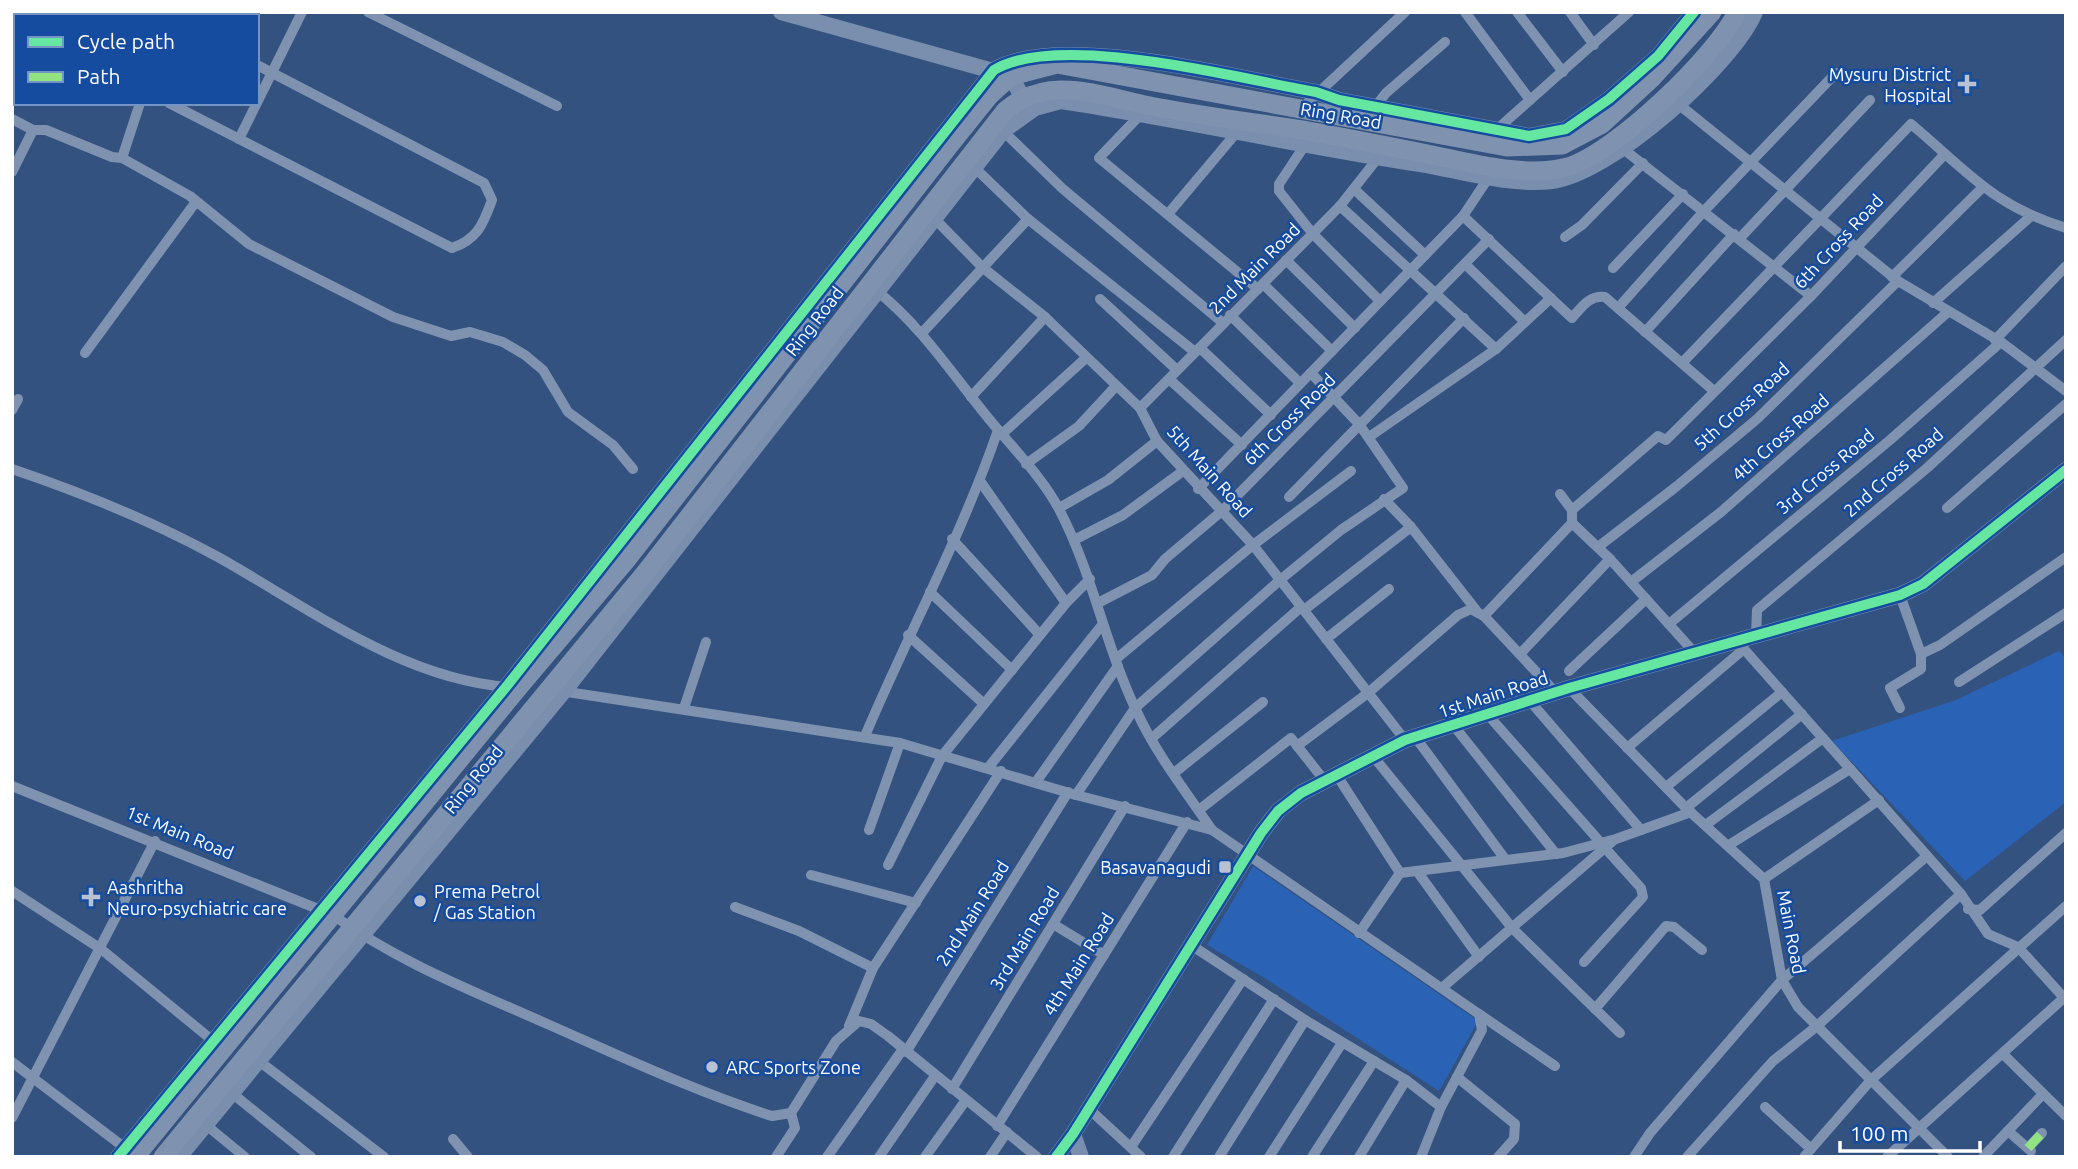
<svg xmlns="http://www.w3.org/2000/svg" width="2078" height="1169" font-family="Ubuntu,sans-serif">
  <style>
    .green { fill: #2a63b5 }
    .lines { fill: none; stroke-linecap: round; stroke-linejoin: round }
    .street { stroke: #7f93b0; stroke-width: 10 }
    .secondary { stroke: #7a8ead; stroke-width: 16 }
    .highway { stroke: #7f92af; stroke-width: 19 }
    .quiet { stroke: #91e382; stroke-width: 9; stroke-dasharray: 18 9; stroke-linecap: butt }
    .cycleway-casing { stroke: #154c9f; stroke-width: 15 }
    .cycleway { stroke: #66e7a1; stroke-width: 10 }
    .poi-dot { fill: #b8c2d3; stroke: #154c9f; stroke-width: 2.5 }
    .labels { text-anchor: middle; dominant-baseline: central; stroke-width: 5; stroke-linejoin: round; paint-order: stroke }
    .poi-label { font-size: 18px; fill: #fff; stroke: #154c9f; text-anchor: start }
    .street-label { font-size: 18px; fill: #fff; stroke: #154c9f }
  </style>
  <rect width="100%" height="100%" fill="#345280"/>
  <g class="green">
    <polygon points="2059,651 2066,659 2066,802 1965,881 1832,741 1956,700"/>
    <polygon points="1253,866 1478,1021 1439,1091 1263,977 1207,945"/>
  </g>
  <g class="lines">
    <g class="street">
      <polyline points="153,12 160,16"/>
      <polyline points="368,12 557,106"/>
      <polyline points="1465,12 1530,100"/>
      <polyline points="1517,12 1563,72"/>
      <polyline points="1570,12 1594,45"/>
      <polyline points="169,16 171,12"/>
      <polyline points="233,16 235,12"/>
      <polyline points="12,22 16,23"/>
      <path d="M169,103l283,145c26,-9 31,-24 40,-48l-8,-17 -227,-118"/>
      <polyline points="1677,103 1898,281 2001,342 2066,391"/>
      <polyline points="1303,107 1405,12"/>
      <polyline points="1375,107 1386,93 1445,42"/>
      <polyline points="1141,114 1099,158 1258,289"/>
      <polyline points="12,119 33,130 46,130 112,157 122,158 190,196 249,244 393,317 451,336 470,332 503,342 525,355 543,370 568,412 613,445 633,469"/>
      <polyline points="1003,131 1063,189 1223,323"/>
      <polyline points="1494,132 1629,12"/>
      <polyline points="239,139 302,12"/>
      <polyline points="1305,145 1279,184 1279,191 1313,234 1380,301"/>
      <polyline points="1622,148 1811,296"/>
      <polyline points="122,158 140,103"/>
      <polyline points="975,168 1028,219 1195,352"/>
      <polyline points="12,172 33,130"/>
      <polyline points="1354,189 1425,255"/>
      <polyline points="1340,206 1496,349"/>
      <polyline points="1168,214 1237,132"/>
      <path d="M1463,216l109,102c10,-11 17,-23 33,-21l109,94"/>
      <polyline points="935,219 982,267 1045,317 1140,408 1157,441 1253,545 1405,740"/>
      <polyline points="1565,237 1582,225 1643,163"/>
      <polyline points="1740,238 1870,100"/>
      <polyline points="1286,260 1355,328"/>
      <polyline points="1465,264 1525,322"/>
      <polyline points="1613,268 1683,194"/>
      <polyline points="1892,277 1982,188"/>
      <polyline points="1263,284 1332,351"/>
      <path d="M877,291c45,36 76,84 112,128 24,29 54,59 71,92 33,64 45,134 76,199 20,44 49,80 76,120"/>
      <polyline points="1100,299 1177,370"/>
      <polyline points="1933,303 2030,217"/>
      <polyline points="1618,308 1704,211 1836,73"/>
      <polyline points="1230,315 1300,383"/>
      <polyline points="1645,332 1734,234"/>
      <polyline points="922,333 1028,219"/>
      <polyline points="1995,340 2066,266"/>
      <polyline points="1200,348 1271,415"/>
      <polyline points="85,353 195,203"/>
      <path d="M1682,363l229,-239c55,46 82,82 155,104"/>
      <polyline points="1169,379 1242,445"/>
      <polyline points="971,397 1045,317"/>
      <polyline points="1140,408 1340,206 1381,154"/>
      <polyline points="12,410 18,399"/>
      <polyline points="1002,434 1086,358"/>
      <polyline points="1369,437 1496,349 1551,298"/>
      <polyline points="1026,464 1079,426 1116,386"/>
      <path d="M12,469c71,24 140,52 206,88 91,51 184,122 290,130"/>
      <polyline points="980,481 1066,603"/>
      <polyline points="1198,489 1463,216 1491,174"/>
      <polyline points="1560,494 1572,510 1572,523 1610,559 1694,652"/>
      <polyline points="1289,497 1464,318"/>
      <polyline points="1384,499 1411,527 1476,610"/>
      <polyline points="1059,508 1108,480 1157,441"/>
      <polyline points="1947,508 2066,404"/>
      <polyline points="1572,510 1658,436 1666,440 1811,296 1943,156"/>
      <polyline points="952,539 1040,635"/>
      <polyline points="1074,540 1123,515 1183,471"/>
      <polyline points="1598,547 1677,486 1757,419 1898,281"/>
      <polyline points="1631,582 1721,512 1948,312"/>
      <polyline points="930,592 1012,670"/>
      <polyline points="1900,595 1921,654 1940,645 2066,557"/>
      <polyline points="1098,603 1152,575 1165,559 1222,511 1489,239"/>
      <polyline points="1304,610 1411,527"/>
      <polyline points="1484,616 1572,523"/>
      <polyline points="1669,624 1890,440 2001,342"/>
      <polyline points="1756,634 1757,610 1927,468 2066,340"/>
      <polyline points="908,635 984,704"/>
      <polyline points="1326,639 1389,589"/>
      <polyline points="1735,639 1961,894 1988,934 2018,947 2066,1000"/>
      <polyline points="1520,654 1610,559"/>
      <polyline points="1116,659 1253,545 1351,471"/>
      <polyline points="1569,671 1646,599"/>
      <polyline points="1959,682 2066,613"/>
      <polyline points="1569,688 1686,808 1764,879 1782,980 1798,1007 1948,1157"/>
      <polyline points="561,691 900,743 1076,795 1212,830 1479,1014 1482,1030 1441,1107 1421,1157"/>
      <polyline points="1530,701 1641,830"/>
      <polyline points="684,708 706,642"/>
      <polyline points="1900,708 1890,688 1921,669 1921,654"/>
      <polyline points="1488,715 1601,843"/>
      <polyline points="1454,726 1556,854"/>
      <path d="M865,736c43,-102 97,-201 133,-306"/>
      <polyline points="1416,738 1505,859"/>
      <polyline points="1151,739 1301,607"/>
      <polyline points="1297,746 1368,693 1458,615 1471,609 1484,616 1555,692"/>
      <polyline points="1627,748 1744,649"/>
      <polyline points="1373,756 1513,929 1620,1033"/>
      <polyline points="988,768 1102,625"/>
      <polyline points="1174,773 1263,702"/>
      <polyline points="1336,774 1400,873"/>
      <polyline points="1036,782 1118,666"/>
      <path d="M12,786l321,129c65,47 140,76 212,108 75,33 149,68 227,93l19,-3"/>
      <polyline points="1666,787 1782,692"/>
      <polyline points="1076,795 1135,708 1280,580 1341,530 1403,488 1359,424 1311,373"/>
      <polyline points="1686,808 1802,714"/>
      <polyline points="1199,810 1291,738 1324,780"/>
      <polyline points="1707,824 1823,738"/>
      <polyline points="869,830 900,743"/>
      <polyline points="1729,845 1850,769"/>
      <polyline points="888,865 942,756 1066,603 1090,579"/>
      <polyline points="1417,871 1479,957"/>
      <polyline points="1400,873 1563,853 1616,839 1691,812"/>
      <polyline points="811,875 916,903"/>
      <polyline points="1764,879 1879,800"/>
      <polyline points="12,891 101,949 218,1045"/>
      <polyline points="735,907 799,931 873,968"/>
      <polyline points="1968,909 1980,910 2066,833"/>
      <polyline points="1053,924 1104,955"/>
      <polyline points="1359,933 1400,873"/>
      <polyline points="1191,945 1305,1020 1406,1080 1441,1107"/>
      <polyline points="1584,962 1643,897 1641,888 1605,848"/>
      <polyline points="1443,987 1614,840"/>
      <polyline points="1595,1009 1666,926 1674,927 1702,950"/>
      <polyline points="1479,1014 1555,1066"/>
      <polyline points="849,1026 873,968 1001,771"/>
      <polyline points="906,1052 1068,792"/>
      <polyline points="2003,1054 2066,1116"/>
      <polyline points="259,1061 384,1157"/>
      <polyline points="12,1062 125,1148"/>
      <polyline points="1457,1077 1515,1124 1514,1139 1498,1157"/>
      <polyline points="952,1089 1125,806"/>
      <polyline points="233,1094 311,1157"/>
      <polyline points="1765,1107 1811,1149"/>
      <polyline points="1088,1108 1141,1157"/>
      <polyline points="12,1118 155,841"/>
      <polyline points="206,1125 245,1157"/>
      <polyline points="997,1126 1187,822"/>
      <polyline points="2008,1131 2031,1151"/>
      <polyline points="453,1139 468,1157"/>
      <polyline points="1131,1147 1243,979"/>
      <polyline points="2028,1148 2042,1133"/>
      <polyline points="776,1157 795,1128 791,1113 836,1041 859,1021 871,1024 888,1036 1037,1157"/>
      <polyline points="827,1157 903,1049"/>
      <polyline points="879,1157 935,1076"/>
      <polyline points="925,1157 966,1100"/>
      <polyline points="990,1157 1007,1132"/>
      <polyline points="1173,1157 1274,999"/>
      <polyline points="1219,1157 1305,1020"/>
      <polyline points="1269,1157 1342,1043"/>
      <polyline points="1312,1157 1374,1061"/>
      <polyline points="1359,1157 1406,1080"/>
      <polyline points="1634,1157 1650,1133 1782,980 1927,856"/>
      <polyline points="1687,1157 1773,1061 1817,1026 1961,894"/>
      <polyline points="1804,1157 1871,1080 2066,906"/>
      <polyline points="1887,1157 2066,996"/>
      <polyline points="1983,1157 2043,1094"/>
    </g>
    <g class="secondary">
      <polyline points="781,12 1011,76 1022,97"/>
      <polyline points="1073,1134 1081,1157"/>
      <path d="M118,1157l388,-470 488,-617c65,-39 246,9 322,22l23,8 190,36 37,-7 43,-30 49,-43 36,-44"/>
      <path d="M179,1157l386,-467 438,-559 32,-23 26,-7c120,18 239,45 359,63 42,7 89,22 132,17 58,-7 180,-115 203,-169"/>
      <polyline points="1056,1157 1073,1134 1261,833 1278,811 1301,793 1405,740 1569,688 1900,595 1923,584 2066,470"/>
    </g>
    <g class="highway">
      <polyline points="135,1157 518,688 628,558 949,146 989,96 1011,76 1057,64 1507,147 1562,145 1602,124 1651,79 1712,12"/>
      <path d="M163,1157l482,-584 360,-462c44,-38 94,-15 145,-5 51,10 101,16 152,24 45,8 90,17 135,26 40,8 90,22 131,11 47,-14 148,-111 169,-155"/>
    </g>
    <polyline class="quiet" points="2028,1148 2042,1133"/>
    <defs>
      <g id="cycleway">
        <path d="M118,1157l388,-470 488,-617c65,-39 246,9 322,22l23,8 190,36 37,-7 43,-30 49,-43 36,-44"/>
        <polyline points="1056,1157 1073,1134 1261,833 1278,811 1301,793 1405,740 1569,688 1900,595 1923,584 2066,470"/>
      </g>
    </defs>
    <use href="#cycleway" class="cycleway-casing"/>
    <use href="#cycleway" class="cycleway"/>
  </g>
  <g class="poi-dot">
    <path d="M1963.5 73.5h7v7h7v7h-7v7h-7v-7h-7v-7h7z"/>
    <rect x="1218" y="860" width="14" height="14" rx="3.5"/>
    <path d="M87.5 886.5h7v7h7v7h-7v7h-7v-7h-7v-7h7z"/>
    <circle cx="420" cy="901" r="7"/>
    <circle cx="712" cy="1067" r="7"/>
  </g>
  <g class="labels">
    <g class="poi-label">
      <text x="1951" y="74" text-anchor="end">Mysuru District<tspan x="1951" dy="21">Hospital</tspan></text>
      <text x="1211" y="867" text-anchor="end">Basavanagudi</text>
      <text x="107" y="887">Aashritha<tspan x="107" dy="21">Neuro-psychiatric care</tspan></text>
      <text x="434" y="891">Prema Petrol<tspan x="434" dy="21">/ Gas Station</tspan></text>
      <text x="726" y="1067">ARC Sports Zone</text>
    </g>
    <g class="street-label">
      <text transform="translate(1341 115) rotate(10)">Ring Road</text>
      <text transform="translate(1838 241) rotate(-47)">6th Cross Road</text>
      <text transform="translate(1254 268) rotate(-45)">2nd Main Road</text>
      <text transform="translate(814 321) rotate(-52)">Ring Road</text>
      <text transform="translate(1741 406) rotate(-42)">5th Cross Road</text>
      <text transform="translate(1289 419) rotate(-45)">6th Cross Road</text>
      <text transform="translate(1780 437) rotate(-41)">4th Cross Road</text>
      <text transform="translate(1210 471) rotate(48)">5th Main Road</text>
      <text transform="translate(1825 471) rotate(-40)">3rd Cross Road</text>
      <text transform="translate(1893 472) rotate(-41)">2nd Cross Road</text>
      <text transform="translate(1493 694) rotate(-18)">1st Main Road</text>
      <text transform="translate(473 779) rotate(-51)">Ring Road</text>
      <text transform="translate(180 832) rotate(22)">1st Main Road</text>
      <text transform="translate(972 913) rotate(-58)">2nd Main Road</text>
      <text transform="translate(1792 932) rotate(79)">Main Road</text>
      <text transform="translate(1024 938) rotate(-59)">3rd Main Road</text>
      <text transform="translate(1078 964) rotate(-58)">4th Main Road</text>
    </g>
  </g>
  <rect width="2078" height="1169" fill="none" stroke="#ffffff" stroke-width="28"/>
  <rect x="14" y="14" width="245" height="91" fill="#154c9f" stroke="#7394c5" stroke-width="2"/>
  <rect x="28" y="37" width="35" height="10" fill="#66e7a1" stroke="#7394c5" stroke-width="2"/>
  <text x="77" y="49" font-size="21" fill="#ffffff">Cycle path</text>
  <rect x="28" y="72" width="35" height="10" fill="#91e382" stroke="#7394c5" stroke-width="2"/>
  <text x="77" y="84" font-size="21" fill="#ffffff">Path</text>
  <path d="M1840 1141v10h140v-10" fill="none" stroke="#ffffff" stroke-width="3.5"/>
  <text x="1850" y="1141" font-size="21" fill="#ffffff" stroke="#154c9f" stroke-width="5" paint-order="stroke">100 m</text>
</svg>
